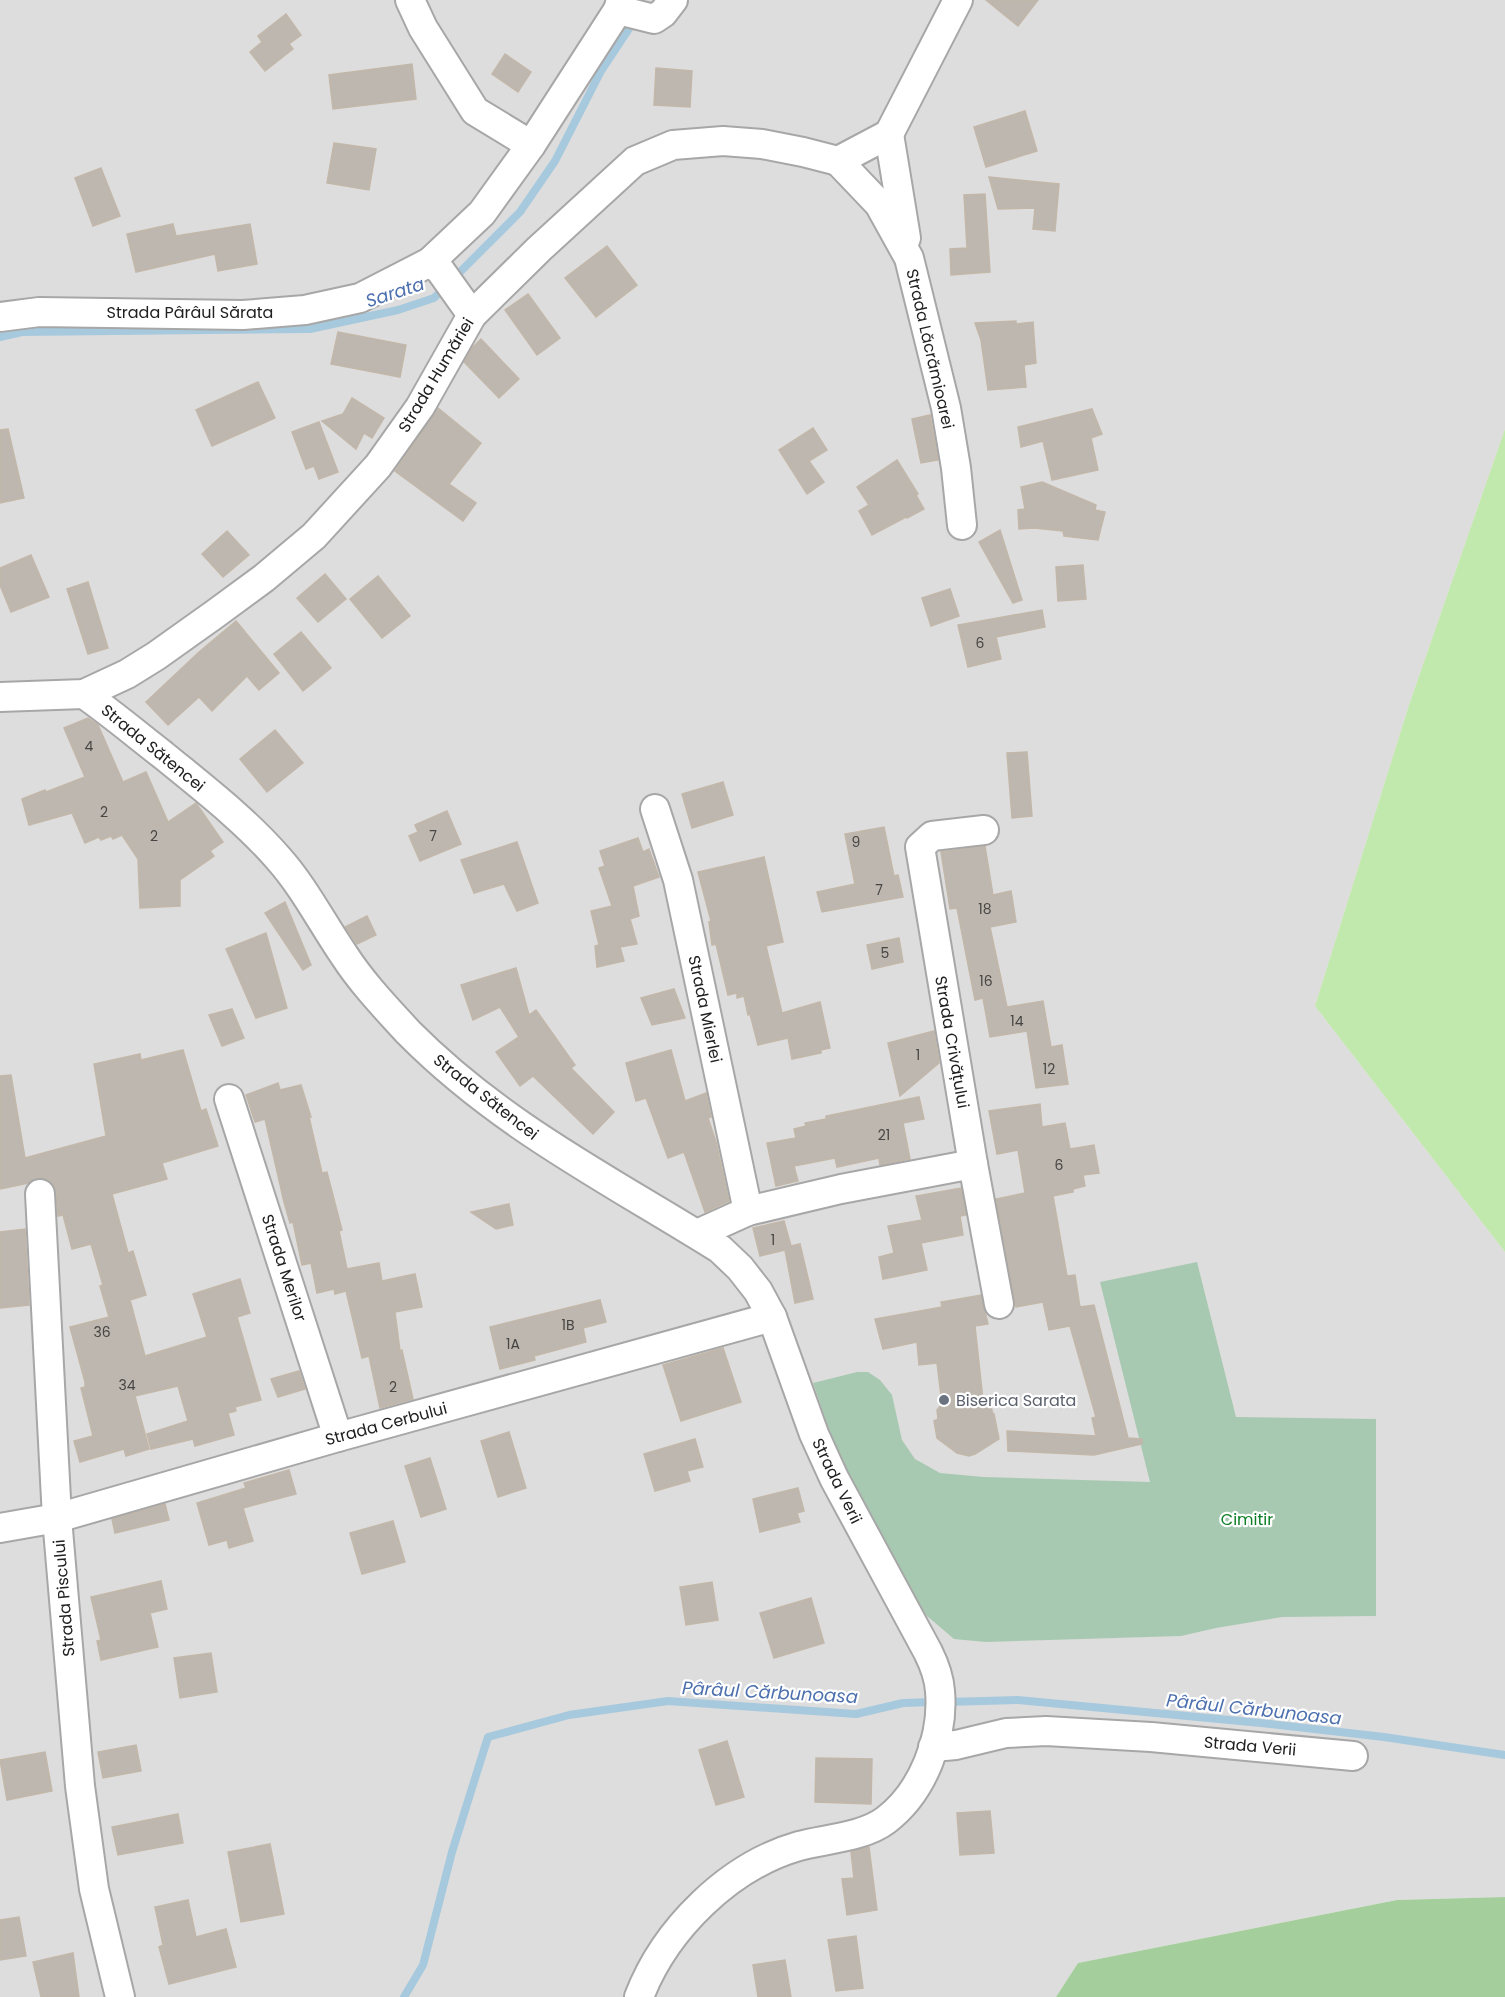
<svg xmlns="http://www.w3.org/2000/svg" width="1505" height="1997" font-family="Poppins,sans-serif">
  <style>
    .residential { fill: #dedddd }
    .grass { fill: #c2e9ad }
    .forest { fill: #a4cf9c }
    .cemetery { fill: #a8c9b1 }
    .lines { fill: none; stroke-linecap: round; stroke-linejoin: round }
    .stream { stroke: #a7c9dd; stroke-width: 8 }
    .building { fill: #bdb7af; stroke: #c2b7a9; stroke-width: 1.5 }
    .minor-casing { stroke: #a7a7a7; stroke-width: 32 }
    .minor { stroke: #fff; stroke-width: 28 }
    .worship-dot { fill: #6b7280; stroke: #fff; stroke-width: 2 }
    .labels { text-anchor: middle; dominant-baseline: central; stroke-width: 4.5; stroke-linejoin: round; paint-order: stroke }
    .number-label { font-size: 14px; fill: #474644 }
    .street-label { font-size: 16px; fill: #202020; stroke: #fff }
    .worship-label { font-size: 16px; fill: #5b616d; stroke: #fff; text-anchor: start }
    .park-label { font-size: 16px; fill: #0e7e26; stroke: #fff }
    .water-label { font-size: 18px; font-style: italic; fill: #4d70ae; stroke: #fff }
  </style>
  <rect width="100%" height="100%" fill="#f0eee6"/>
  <polygon class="residential" points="0,0 1505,0 1505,429 1409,705 1315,1006 1505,1252 1505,1897 1397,1900 1078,1963 1056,1997 0,1997"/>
  <polygon class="grass" points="1505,429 1505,1252 1315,1006 1409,705"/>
  <polygon class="forest" points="1505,1897 1505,1997 1056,1997 1078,1963 1397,1900"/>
  <polygon class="cemetery" points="1197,1262 1236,1417 1376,1419 1376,1616 1282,1617 1216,1628 1181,1636 986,1642 954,1639 927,1616 889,1560 848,1484 813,1383 857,1372 868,1372 880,1380 892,1395 902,1440 915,1459 940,1473 984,1477 1150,1482 1100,1282"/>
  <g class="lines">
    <g class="stream">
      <polyline points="0,337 22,332 310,329 398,310 434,298 520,212 555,161 601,71 634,21"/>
      <polyline points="946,1702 1018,1700 1261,1723 1384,1737 1505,1755"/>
      <polyline points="404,1997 423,1965 452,1852 488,1737 569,1715 668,1701 856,1714 903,1703 934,1702"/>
    </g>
  </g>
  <g class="building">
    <polygon points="986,0 1038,0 1018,26"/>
    <polygon points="286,14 301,35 289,44 293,49 265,71 250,52 262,42 258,36"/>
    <polygon points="505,54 531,72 518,92 492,74"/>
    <polygon points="412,64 416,99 333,109 329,75"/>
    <polygon points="656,68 692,71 690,107 654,105"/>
    <polygon points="1025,111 1037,151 986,167 974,127"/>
    <polygon points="334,143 376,149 369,190 327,183"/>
    <polygon points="101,168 120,216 93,226 75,178"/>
    <polygon points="989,177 1059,184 1055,231 1033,229 1035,208 998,209"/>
    <polygon points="985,194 990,272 951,275 950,249 967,248 964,195"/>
    <polygon points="173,224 176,236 250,224 257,264 218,271 215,254 136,272 127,234"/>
    <polygon points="607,246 637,285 596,317 565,278"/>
    <polygon points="528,294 560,338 537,355 505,310"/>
    <polygon points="1016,321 1016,324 1033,322 1036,363 1024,365 1026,387 988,390 981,340 975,323"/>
    <polygon points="338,332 406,345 400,377 331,364"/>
    <polygon points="481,339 519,379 499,398 464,362 472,348"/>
    <polygon points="258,382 275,418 212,446 196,410"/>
    <polygon points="352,398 384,418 372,438 364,433 356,449 322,421 343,414"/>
    <polygon points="438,408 481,443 449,484 476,503 463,521 395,471"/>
    <polygon points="1092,409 1102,434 1091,438 1098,470 1052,480 1043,441 1021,447 1018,427"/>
    <polygon points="930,415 938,460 921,463 912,419"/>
    <polygon points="319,422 338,472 319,479 314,466 306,469 292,432"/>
    <polygon points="813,428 827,450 809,461 824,482 807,494 779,450"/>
    <polygon points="8,429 24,498 0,503 0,430"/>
    <polygon points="897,460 918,494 916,495 924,509 907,518 906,517 872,535 859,511 869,505 857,487"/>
    <polygon points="1042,482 1096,505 1095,510 1105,512 1098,540 1064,536 1063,531 1034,528 1019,529 1018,510 1025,509 1021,487"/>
    <polygon points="1000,530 1022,600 1013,603 979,542"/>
    <polygon points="227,531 249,555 223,577 202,554"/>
    <polygon points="31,555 49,597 11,612 0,585 0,568"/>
    <polygon points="1083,565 1086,599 1058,601 1056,567"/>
    <polygon points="325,574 346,599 318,622 297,598"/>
    <polygon points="378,576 410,616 382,638 350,599"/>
    <polygon points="88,582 108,648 88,654 67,589"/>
    <polygon points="950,589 959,616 931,626 922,598"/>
    <polygon points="1042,610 1045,627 996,637 1001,659 968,667 958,625"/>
    <polygon points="236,621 279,673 259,690 247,676 212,711 199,697 168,725 146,702 199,652"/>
    <polygon points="301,632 331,668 303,691 274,654"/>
    <polygon points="88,718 98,725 123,782 146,772 168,822 196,803 223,842 210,851 214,856 180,880 180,906 140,908 138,859 122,835 113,839 111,836 101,840 99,837 85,843 72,813 29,825 22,799 45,790 46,792 85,777 64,728"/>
    <polygon points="275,730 303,763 267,792 240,759"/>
    <polygon points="1027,752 1032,816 1012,818 1007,753"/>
    <polygon points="723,782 733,815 692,828 682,794"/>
    <polygon points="447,811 461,844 420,861 409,836 418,832 415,825"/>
    <polygon points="884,827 894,876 898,875 903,897 822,912 817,892 855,884 845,834"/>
    <polygon points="638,838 643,852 649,849 659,877 633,886 639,916 630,919 637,944 620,947 624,961 597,967 595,946 599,945 591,911 612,906 599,868 605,866 600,851"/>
    <polygon points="517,842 538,903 517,911 504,884 474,893 461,860"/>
    <polygon points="985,846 993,895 1011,891 1016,922 990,927 1007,1007 1043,1001 1051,1047 1062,1045 1068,1084 1036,1088 1027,1031 990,1037 983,998 975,1000 957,908 950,909 941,852"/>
    <polygon points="764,857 783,942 766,946 782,1013 820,1002 830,1048 821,1050 821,1053 792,1059 788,1038 758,1045 750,1014 748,1015 744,996 737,998 737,993 728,995 716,944 712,945 709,922 711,921 698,872"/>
    <polygon points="285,902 311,965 303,970 265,913"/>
    <polygon points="367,916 376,935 357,944 345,927"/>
    <polygon points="266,933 287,1008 256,1018 226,949"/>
    <polygon points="899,938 903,962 872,969 867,945"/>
    <polygon points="516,968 529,1015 536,1010 575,1065 571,1068 614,1112 593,1134 533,1076 520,1086 496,1052 519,1037 500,1007 473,1020 461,985"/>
    <polygon points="674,989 685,1018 652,1025 641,998"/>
    <polygon points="232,1009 244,1038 222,1046 209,1015"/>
    <polygon points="934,1031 939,1063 900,1096 888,1043"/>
    <polygon points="183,1050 201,1111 206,1109 218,1146 162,1163 167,1179 112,1194 128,1253 133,1251 146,1295 130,1300 145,1356 207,1337 193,1294 240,1279 250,1313 237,1317 261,1400 235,1407 236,1411 228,1413 234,1435 195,1446 193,1439 151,1449 147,1434 188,1421 178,1386 135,1396 149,1449 126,1456 124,1449 80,1462 74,1441 93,1436 81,1388 85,1387 85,1382 70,1327 109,1317 100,1286 103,1285 91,1244 72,1249 63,1215 58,1216 56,1193 53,1185 47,1179 39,1178 29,1183 0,1189 0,1076 11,1075 25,1158 106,1136 94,1064 140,1054 141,1060"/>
    <polygon points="671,1050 685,1101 706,1093 711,1117 708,1118 716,1142 729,1201 705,1212 684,1152 668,1158 646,1098 636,1101 626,1063"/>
    <polygon points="278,1083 280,1090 301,1085 311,1117 309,1117 322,1173 327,1172 342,1230 339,1231 347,1269 379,1263 382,1281 415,1274 422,1307 395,1312 400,1351 402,1350 413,1399 380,1408 369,1356 362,1358 346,1291 335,1294 334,1289 317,1293 311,1263 302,1265 293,1222 290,1223 284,1202 265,1119 255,1122 246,1095"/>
    <polygon points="919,1097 924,1119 903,1123 910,1159 880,1165 879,1158 837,1167 835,1158 794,1166 798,1181 776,1186 767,1143 796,1138 794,1129 806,1126 805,1123 826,1119 826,1116"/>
    <polygon points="1040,1104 1042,1127 1065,1123 1070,1149 1094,1145 1099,1173 1083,1175 1085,1186 1073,1189 1073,1192 1053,1196 1067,1276 1075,1275 1080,1307 1094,1305 1128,1438 1142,1439 1142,1444 1094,1455 1008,1451 1007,1431 1096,1436 1092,1418 1096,1417 1070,1326 1049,1330 1043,1302 1016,1307 996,1199 1025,1193 1018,1150 997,1154 989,1111"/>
    <polygon points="961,1188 966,1215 960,1216 963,1235 921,1243 927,1270 883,1279 879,1257 894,1253 888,1226 922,1220 916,1196"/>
    <polygon points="509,1204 513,1225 496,1229 471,1212"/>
    <polygon points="784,1221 791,1246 800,1244 813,1299 795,1303 785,1250 760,1256 753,1228"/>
    <polygon points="25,1229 29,1305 0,1308 0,1232"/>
    <polygon points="981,1295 988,1324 975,1326 983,1400 990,1404 993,1414 994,1414 999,1439 975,1454 969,1456 957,1453 937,1438 934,1421 938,1419 937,1410 942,1404 937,1363 919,1365 917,1342 883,1349 875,1319 942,1307 941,1302"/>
    <polygon points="600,1300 606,1322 583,1328 586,1342 534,1356 535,1360 500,1369 490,1327"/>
    <polygon points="723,1348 741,1402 681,1421 663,1365"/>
    <polygon points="299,1371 305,1389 278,1397 271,1379"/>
    <polygon points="509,1432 526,1488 498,1497 481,1441"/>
    <polygon points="695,1439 703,1467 687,1471 690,1481 655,1491 644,1454"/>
    <polygon points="430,1458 446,1509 421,1517 405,1466"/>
    <polygon points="289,1470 296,1494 243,1508 253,1541 229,1548 227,1540 209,1545 197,1503 246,1488 244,1483"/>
    <polygon points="798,1488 804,1511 797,1513 800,1522 760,1532 753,1499"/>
    <polygon points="165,1504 169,1520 115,1533 112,1519"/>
    <polygon points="393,1521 405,1562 362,1574 350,1533"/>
    <polygon points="161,1581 167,1609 150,1613 158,1647 101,1660 97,1641 101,1640 91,1597"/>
    <polygon points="712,1582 718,1620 686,1625 680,1587"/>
    <polygon points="811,1598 824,1643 774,1658 760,1613"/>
    <polygon points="211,1653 217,1692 180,1698 174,1658"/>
    <polygon points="727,1741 744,1797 716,1805 699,1750"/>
    <polygon points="136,1745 141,1771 103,1778 98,1752"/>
    <polygon points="45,1752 52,1791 7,1800 0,1760"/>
    <polygon points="816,1758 872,1759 871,1804 815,1802"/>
    <polygon points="990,1811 994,1853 960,1855 957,1813"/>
    <polygon points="178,1814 183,1843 118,1855 112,1827"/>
    <polygon points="270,1844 284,1914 241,1922 228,1852"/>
    <polygon points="869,1847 877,1910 847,1915 842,1879 854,1878 851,1852"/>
    <polygon points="188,1900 196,1937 226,1929 236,1967 169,1984 159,1947 163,1945 155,1907"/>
    <polygon points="19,1917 26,1956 0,1960 0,1920"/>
    <polygon points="856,1936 863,1988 836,1991 828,1940"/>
    <polygon points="73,1953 79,1997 41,1997 33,1962"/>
    <polygon points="785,1960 791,1997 758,1997 753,1965"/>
  </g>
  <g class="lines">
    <defs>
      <g id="minor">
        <polyline points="410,0 423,28 475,111 531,145"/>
        <polyline points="618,10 654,19 663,13 673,0"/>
        <polyline points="889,134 906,238"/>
        <polyline points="838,161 879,204 909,258 946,408 956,468 962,525"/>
        <polyline points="430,262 440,270 472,315"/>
        <polyline points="0,317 39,312 243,315 305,310 360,298 430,262 482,213 531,145 618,10 621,0"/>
        <path d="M84,694c27,19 52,40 79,61 39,32 81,64 115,103 26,29 44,65 66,97 18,28 42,53 64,77 93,94 202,148 312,217l20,19 18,23 14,26 42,117 20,44 94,174c6,12 11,25 12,39 4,46 -17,101 -54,129 -22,17 -61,19 -87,26 -70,20 -134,83 -160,151"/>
        <polyline points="0,697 84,694 127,674 156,656 215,614 264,578 314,536 378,466 420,407 472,315 539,249 635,161 673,145 723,141 762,144 803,152 838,161 889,134 958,0"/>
        <polyline points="655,809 678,880 748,1211"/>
        <polyline points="984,830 932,836 920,847 973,1164 999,1304"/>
        <polyline points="229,1099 338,1437"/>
        <polyline points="40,1194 57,1518 80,1786 94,1889 120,1997"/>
        <polyline points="697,1234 748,1211 841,1189 973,1164"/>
        <polyline points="0,1528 57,1518 338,1437 772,1317"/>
        <polyline points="933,1747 956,1745 1006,1733 1046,1731 1151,1737 1353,1756"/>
      </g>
    </defs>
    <use href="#minor" class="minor-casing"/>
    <use href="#minor" class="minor"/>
  </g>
  <circle class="worship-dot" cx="944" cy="1400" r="6"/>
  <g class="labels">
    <g class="number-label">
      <text x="980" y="643">6</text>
      <text x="89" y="746">4</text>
      <text x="104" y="812">2</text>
      <text x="154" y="836">2</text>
      <text x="433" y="836">7</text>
      <text x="856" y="842">9</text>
      <text x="879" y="890">7</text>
      <text x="985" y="909">18</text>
      <text x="885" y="953">5</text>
      <text x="986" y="981">16</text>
      <text x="1017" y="1021">14</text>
      <text x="918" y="1055">1</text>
      <text x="1049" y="1069">12</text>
      <text x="884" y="1135">21</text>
      <text x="1059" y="1165">6</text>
      <text x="773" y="1240">1</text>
      <text x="568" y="1325">1B</text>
      <text x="102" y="1332">36</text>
      <text x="513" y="1344">1A</text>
      <text x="127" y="1385">34</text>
      <text x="393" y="1387">2</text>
    </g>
    <g class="street-label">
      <text x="190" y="312">Strada Pârâul Sărata</text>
      <text transform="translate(930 349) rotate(77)">Strada Lăcrămioarei</text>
      <text transform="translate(436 375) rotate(-59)">Strada Humăriei</text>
      <text transform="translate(153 748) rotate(39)">Strada Sătencei</text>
      <text transform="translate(705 1009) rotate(78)">Strada Mierlei</text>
      <text transform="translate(952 1042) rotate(80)">Strada Crivățului</text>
      <text transform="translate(486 1097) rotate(38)">Strada Sătencei</text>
      <text transform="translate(284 1268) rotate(72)">Strada Merilor</text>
      <text transform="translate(386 1424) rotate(-15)">Strada Cerbului</text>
      <text transform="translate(837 1481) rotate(64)">Strada Verii</text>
      <text transform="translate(64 1598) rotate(-95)">Strada Piscului</text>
      <text transform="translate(1250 1746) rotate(5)">Strada Verii</text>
    </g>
    <g class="worship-label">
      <text x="956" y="1400">Biserica Sarata</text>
    </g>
    <g class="park-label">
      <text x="1247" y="1519">Cimitir</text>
    </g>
    <g class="water-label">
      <text transform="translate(395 292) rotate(-18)">Sarata</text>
      <text transform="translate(770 1692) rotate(3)">Pârâul Cărbunoasa</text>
      <text transform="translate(1254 1709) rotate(6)">Pârâul Cărbunoasa</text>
    </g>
  </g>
</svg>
